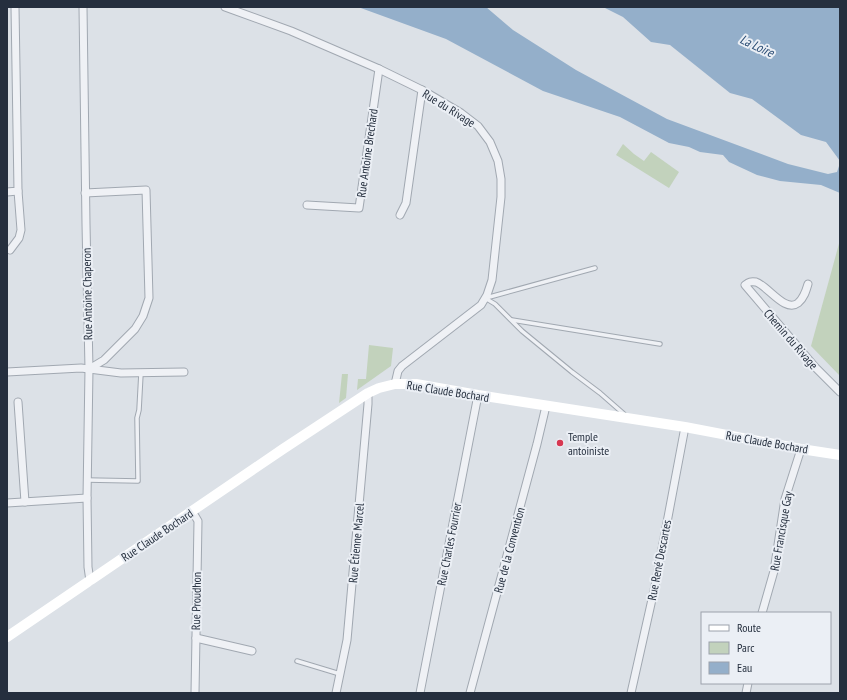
<svg xmlns="http://www.w3.org/2000/svg" width="847" height="700" font-family="'PT Sans Narrow',sans-serif">
  <style>
    .green { fill: #c2d2bc }
    .water { fill: #94afca }
    .lines { fill: none; stroke-linecap: round; stroke-linejoin: round }
    .lane-casing { stroke: #a1a8b1; stroke-width: 5.5 }
    .street-casing { stroke: #a1a8b1; stroke-width: 9 }
    .lane { stroke: #eff1f5; stroke-width: 3.5 }
    .street { stroke: #eff1f5; stroke-width: 7 }
    .secondary { stroke: #fff; stroke-width: 10 }
    .poi-dot { fill: #d73751; stroke: #ebeff5; stroke-width: 1.5 }
    .labels { text-anchor: middle; dominant-baseline: central; stroke-width: 4; stroke-linejoin: round; paint-order: stroke }
    .street-label { font-size: 12px; fill: #252f3e; stroke: #ebeff5 }
    .poi-label { font-size: 12px; fill: #252f3e; stroke: #ebeff5; text-anchor: start }
    .water-label { font-size: 13px; font-style: italic; fill: #2c4e75; stroke: #ebeff5 }
  </style>
  <rect width="100%" height="100%" fill="#dce1e7"/>
  <g class="green">
    <polygon points="623,144 634,154 644,161 651,152 679,172 669,188 616,155"/>
    <polygon points="840,240 840,376 811,346"/>
    <polygon points="369,345 393,348 391,366 357,390 358,379 366,379"/>
    <polygon points="342,374 348,374 346,398 339,403"/>
  </g>
  <g class="water">
    <polygon points="358,7 486,7 513,30 576,70 667,119 788,164 828,174 837,172 840,163 840,193 821,185 780,181 757,175 729,162 723,155 700,152 689,147 669,143 620,117 543,91 446,39"/>
    <polygon points="603,7 840,7 840,161 826,142 801,135 752,99 730,93 670,45 651,42 623,17"/>
  </g>
  <g class="lines">
    <defs>
      <g id="lane">
        <polyline points="485,298 495,304 522,331 572,372 600,393 624,414"/>
        <polyline points="486,298 595,268"/>
        <polyline points="512,320 660,344"/>
        <polyline points="87,480 138,481 137,418 139,410 141,373"/>
        <polyline points="297,661 340,674"/>
      </g>
      <g id="street">
        <polyline points="83,7 86,224 89,369 87,498 88,567 90,581"/>
        <polyline points="225,7 291,31 379,69 422,90 461,113 478,126 490,142 498,161 501,179 501,197 492,280 487,295 481,305 402,366 398,371 395,384"/>
        <polyline points="7,192 18,191 15,7"/>
        <polyline points="85,193 146,190 149,298 143,316 135,329 104,360 89,369"/>
        <polyline points="307,205 359,208 379,69"/>
        <polyline points="400,215 406,203 422,90"/>
        <polyline points="10,250 19,238 21,230 18,191"/>
        <path d="M808,284c-2,7 -4,14 -10,19 -13,10 -30,-17 -42,-21 -5,-1 -7,0 -11,3l70,82 25,25"/>
        <polyline points="7,372 81,368 121,373 184,372"/>
        <polyline points="18,402 25,502"/>
        <polyline points="7,503 87,498"/>
        <polyline points="192,511 198,521 195,693"/>
        <polyline points="762,613 774,571 785,499 801,449"/>
        <polyline points="196,638 252,651"/>
        <polyline points="336,693 347,640 368,404 368,393"/>
        <polyline points="420,693 478,395"/>
        <polyline points="470,693 537,444 546,406"/>
        <polyline points="631,693 655,586 685,427"/>
        <polyline points="746,693 748,683"/>
      </g>
    </defs>
    <use href="#lane" class="lane-casing"/>
    <use href="#street" class="street-casing"/>
    <use href="#lane" class="lane"/>
    <use href="#street" class="street"/>
    <polyline class="secondary" points="7,637 283,449 368,393 379,388 395,384 416,384 478,395 685,427 801,449 840,455"/>
  </g>
  <circle class="poi-dot" cx="560" cy="443" r="4"/>
  <g class="labels">
    <g class="street-label">
      <text transform="translate(449 108) rotate(32)">Rue du Rivage</text>
      <text transform="translate(367 153) rotate(-82)">Rue Antoine Brechard</text>
      <text transform="translate(87 294) rotate(-91)">Rue Antoine Chaperon</text>
      <text transform="translate(791 339) rotate(49)">Chemin du Rivage</text>
      <text transform="translate(448 391) rotate(9)">Rue Claude Bochard</text>
      <text transform="translate(767 442) rotate(10)">Rue Claude Bochard</text>
      <text transform="translate(781 531) rotate(-80)">Rue Francisque Gay</text>
      <text transform="translate(157 535) rotate(-34)">Rue Claude Bochard</text>
      <text transform="translate(356 543) rotate(-85)">Rue Étienne Marcel</text>
      <text transform="translate(449 544) rotate(-79)">Rue Charles Fourrier</text>
      <text transform="translate(509 550) rotate(-75)">Rue de la Convention</text>
      <text transform="translate(659 560) rotate(-79)">Rue René Descartes</text>
      <text transform="translate(196 601) rotate(-89)">Rue Proudhon</text>
    </g>
    <g class="poi-label">
      <text x="568" y="436">Temple<tspan x="568" dy="14">antoiniste</tspan></text>
    </g>
    <g class="water-label">
      <text transform="translate(757 46) rotate(25)">La Loire</text>
    </g>
  </g>
  <rect width="847" height="700" fill="none" stroke="#252f3e" stroke-width="16"/>
  <rect x="701" y="612" width="130" height="72" fill="#ebeff5" stroke="#9ca2ac"/>
  <rect x="709" y="625" width="20" height="6" fill="#ffffff" stroke="#9ca2ac"/>
  <text x="737" y="632" font-size="12" fill="#252f3e">Route</text>
  <rect x="709" y="642" width="20" height="12" fill="#c2d2bc" stroke="#9ca2ac"/>
  <text x="737" y="652" font-size="12" fill="#252f3e">Parc</text>
  <rect x="709" y="662" width="20" height="12" fill="#94afca" stroke="#9ca2ac"/>
  <text x="737" y="672" font-size="12" fill="#252f3e">Eau</text>
</svg>
